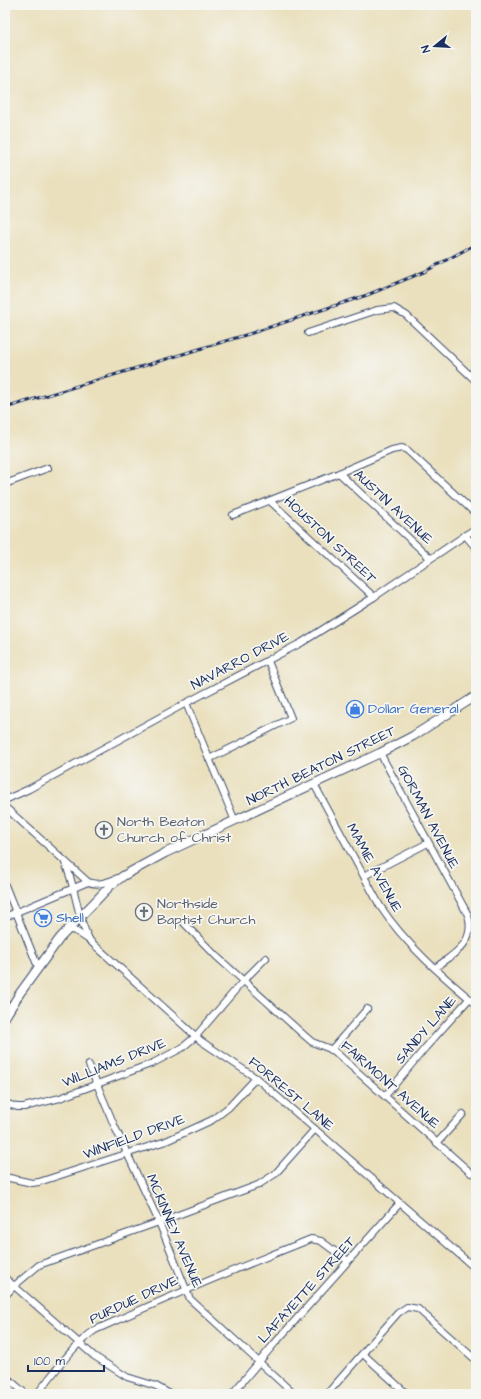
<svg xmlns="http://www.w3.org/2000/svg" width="481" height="1399" font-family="'Architects Daughter',sans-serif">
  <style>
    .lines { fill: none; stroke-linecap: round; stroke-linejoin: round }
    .minor-casing { stroke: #3a4a6c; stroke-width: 8 }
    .major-casing { stroke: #3a4a6c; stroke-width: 10 }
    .minor { stroke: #fff; stroke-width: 6 }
    .major { stroke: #fff; stroke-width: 8 }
    .rail-casing { stroke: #1b2f5e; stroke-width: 3 }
    .rail { stroke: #f6f6f2; stroke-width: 1.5; stroke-dasharray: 4.5; stroke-linecap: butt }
    .labels { text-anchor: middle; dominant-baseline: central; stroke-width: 3.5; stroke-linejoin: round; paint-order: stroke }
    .street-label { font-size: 14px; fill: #1b2f5e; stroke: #f6f6f2 }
    .shop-label { font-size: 14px; fill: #366cbe; stroke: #f6f6f2; text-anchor: start }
    .worship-label { font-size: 14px; fill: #5b616d; stroke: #f6f6f2; text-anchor: start }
  </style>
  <rect width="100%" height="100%" fill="#f6f6f2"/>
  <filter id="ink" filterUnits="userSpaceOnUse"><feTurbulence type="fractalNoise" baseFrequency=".025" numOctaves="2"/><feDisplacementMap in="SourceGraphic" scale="8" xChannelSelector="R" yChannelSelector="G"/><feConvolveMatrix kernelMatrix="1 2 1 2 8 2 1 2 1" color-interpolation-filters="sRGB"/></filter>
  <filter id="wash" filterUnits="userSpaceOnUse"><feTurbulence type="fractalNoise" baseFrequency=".012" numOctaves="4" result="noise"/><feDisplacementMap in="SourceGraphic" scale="16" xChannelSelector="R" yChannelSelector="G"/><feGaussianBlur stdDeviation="0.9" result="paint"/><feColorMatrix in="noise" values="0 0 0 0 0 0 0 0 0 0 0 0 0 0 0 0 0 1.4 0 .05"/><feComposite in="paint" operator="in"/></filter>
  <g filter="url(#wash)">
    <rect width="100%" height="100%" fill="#eae0bd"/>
  </g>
  <g filter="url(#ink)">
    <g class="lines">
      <defs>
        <g id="minor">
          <polyline points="308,333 377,310 394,308 406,315 476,381"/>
          <polyline points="339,473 430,558"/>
          <polyline points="5,484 48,468"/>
          <polyline points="270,501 374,597"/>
          <polyline points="233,515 339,473 392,450 402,448 407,450 476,514"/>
          <polyline points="465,535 476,548"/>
          <polyline points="186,703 235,821"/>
          <path d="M380,753l88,162c8,28 -14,39 -33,53"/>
          <polyline points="209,759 291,718 268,661"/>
          <path d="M314,784l66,122c25,38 61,69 96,98"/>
          <polyline points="5,800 29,789 186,703 301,643 374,597 476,528"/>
          <path d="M5,807l83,75c11,4 19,0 30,-4"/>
          <path d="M65,863c11,24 11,52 24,76"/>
          <polyline points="364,876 428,843"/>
          <polyline points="5,885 38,967"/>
          <polyline points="5,917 88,882"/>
          <polyline points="184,923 216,956 305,1036 312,1042 333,1050 471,1173"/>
          <polyline points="69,929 77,932 89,940 201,1041 256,1078 476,1269"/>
          <polyline points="331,1050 367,1009"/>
          <polyline points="89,1065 114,1125 159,1222 190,1299 294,1394"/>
          <polyline points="385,1096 426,1047 469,999"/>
          <polyline points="5,1103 17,1107 24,1107 60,1098 153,1063 182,1048 196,1036 244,980 266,958"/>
          <polyline points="437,1143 463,1114"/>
          <polyline points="5,1177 32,1183 39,1182 166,1141 199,1126 212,1120 229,1107 256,1078"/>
          <polyline points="5,1278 94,1356 127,1377 156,1386 170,1394"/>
          <polyline points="5,1296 14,1286 39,1265 159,1222 258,1185 275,1174 315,1129"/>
          <polyline points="363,1354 407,1394"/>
          <polyline points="5,1376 26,1394"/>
          <path d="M37,1394c18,-22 35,-48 58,-64 71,-32 143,-62 216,-91l10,2 27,20"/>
          <polyline points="232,1394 275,1343 400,1203"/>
          <polyline points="327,1394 398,1313 407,1307 418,1309 476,1360"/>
        </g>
        <polyline id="major" points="5,1017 20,993 60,938 110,886 123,876 165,853 380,753 413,736 476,696"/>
      </defs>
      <use href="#minor" class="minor-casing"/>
      <use href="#major" class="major-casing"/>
      <use href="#minor" class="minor"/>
      <use href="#major" class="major"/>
      <defs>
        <polyline id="rail" points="5,408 252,333 367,295 426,271 476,244"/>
      </defs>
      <use href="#rail" class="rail-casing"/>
      <use href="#rail" class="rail"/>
    </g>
  </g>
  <defs>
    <symbol id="shop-ring" viewBox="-11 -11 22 22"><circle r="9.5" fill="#f6f6f2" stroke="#3f7fe0" stroke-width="1.5"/><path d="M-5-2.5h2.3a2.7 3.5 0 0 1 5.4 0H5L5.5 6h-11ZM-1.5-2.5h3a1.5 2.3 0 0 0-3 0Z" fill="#3f7fe0"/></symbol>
    <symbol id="church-ring" viewBox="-11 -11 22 22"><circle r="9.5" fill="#f6f6f2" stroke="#6b7280" stroke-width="1.5"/><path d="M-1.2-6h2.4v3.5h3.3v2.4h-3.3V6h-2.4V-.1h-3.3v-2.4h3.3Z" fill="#6b7280"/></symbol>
    <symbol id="supermarket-ring" viewBox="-11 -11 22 22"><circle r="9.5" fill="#f6f6f2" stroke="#3f7fe0" stroke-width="1.5"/><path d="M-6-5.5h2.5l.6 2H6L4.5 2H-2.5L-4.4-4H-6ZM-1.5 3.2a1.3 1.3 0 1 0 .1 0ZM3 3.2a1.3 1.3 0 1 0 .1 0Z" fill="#3f7fe0"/></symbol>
  </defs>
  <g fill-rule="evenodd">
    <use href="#shop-ring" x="345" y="699" width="20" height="20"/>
    <use href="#church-ring" x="94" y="820" width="20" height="20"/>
    <use href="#church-ring" x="134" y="902" width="20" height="20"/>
    <use href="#supermarket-ring" x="33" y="908" width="20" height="20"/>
  </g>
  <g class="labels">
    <g class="street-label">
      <text transform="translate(393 507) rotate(43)">AUSTIN AVENUE</text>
      <text transform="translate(330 540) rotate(43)">HOUSTON STREET</text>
      <text transform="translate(240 661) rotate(-28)">NAVARRO DRIVE</text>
      <text transform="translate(321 766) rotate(-26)">NORTH BEATON STREET</text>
      <text transform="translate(428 817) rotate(62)">GORMAN AVENUE</text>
      <text transform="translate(374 868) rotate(61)">MAMIE AVENUE</text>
      <text transform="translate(426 1030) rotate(-49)">SANDY LANE</text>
      <text transform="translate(114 1063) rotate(-22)">WILLIAMS DRIVE</text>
      <text transform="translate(390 1085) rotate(41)">FAIRMONT AVENUE</text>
      <text transform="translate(291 1094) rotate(40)">FORREST LANE</text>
      <text transform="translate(134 1137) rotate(-20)">WINFIELD DRIVE</text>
      <text transform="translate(174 1231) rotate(67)">MCKINNEY AVENUE</text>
      <text transform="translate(307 1290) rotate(-48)">LAFAYETTE STREET</text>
      <text transform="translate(134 1300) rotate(-25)">PURDUE DRIVE</text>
    </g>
    <g class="shop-label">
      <text x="368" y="709">Dollar General</text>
      <text x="56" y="918">Shell</text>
    </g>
    <g class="worship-label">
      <text x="117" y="822">North Beaton<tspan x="117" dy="16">Church of Christ</tspan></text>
      <text x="157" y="904">Northside<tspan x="157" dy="16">Baptist Church</tspan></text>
    </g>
  </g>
  <rect width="481" height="1399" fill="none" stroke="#f6f6f2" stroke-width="20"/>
  <g transform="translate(435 46) rotate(252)" stroke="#f6f6f2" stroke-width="3" paint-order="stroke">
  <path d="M0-3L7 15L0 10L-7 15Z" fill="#1b2f5e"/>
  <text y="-6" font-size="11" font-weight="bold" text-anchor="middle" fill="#1b2f5e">N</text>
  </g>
  <path d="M28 1365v6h76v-6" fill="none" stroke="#1b2f5e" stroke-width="2"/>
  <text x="34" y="1365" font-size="12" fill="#1b2f5e" stroke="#f6f6f2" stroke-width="3" paint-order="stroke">100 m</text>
</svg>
